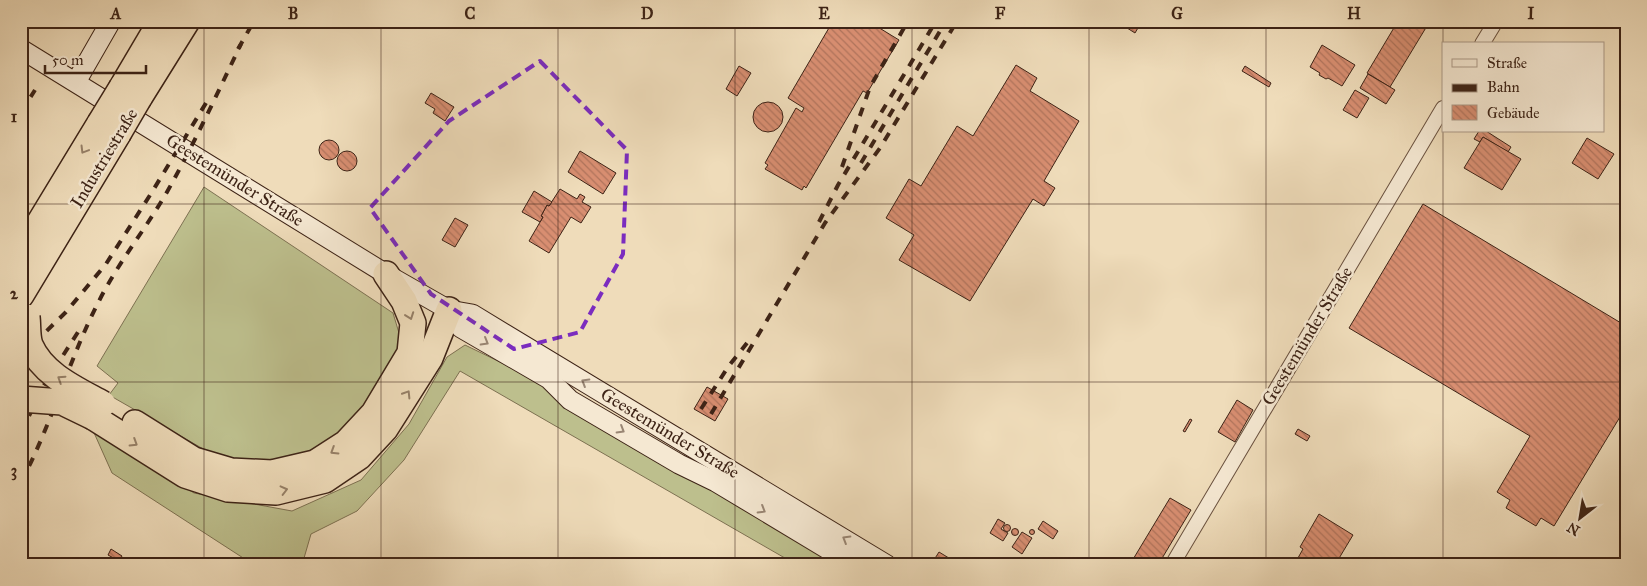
<svg xmlns="http://www.w3.org/2000/svg" width="1647" height="586" font-family="'IM FELL Great Primer',serif">
  <style>
    .grass { fill: #bdbf8d; stroke: #7d7152 }
    .building { fill: url(#building-back-hatch); stroke: #3d2316 }
    .lines { fill: none; stroke-linecap: round; stroke-linejoin: round }
    .street-casing { stroke: #6a513f; stroke-width: 16 }
    .secondary-casing { stroke: #3d2316; stroke-width: 21 }
    .highway-casing { stroke: #3d2316; stroke-width: 28 }
    .street { stroke: #f5e8d2; stroke-width: 14 }
    .secondary { stroke: #f5e8d2; stroke-width: 19 }
    .highway { stroke: #efdcba; stroke-width: 25 }
    .rail { stroke: #3d2316; stroke-width: 4; stroke-dasharray: 9 9; stroke-linecap: butt }
    .highway-bridge-casing { stroke: #3d2316; stroke-width: 28; stroke-linecap: butt }
    .highway-bridge { stroke: #efdcba; stroke-width: 25 }
    .oneway { stroke: #968068 }
    .oneway2 { stroke: #998674 }
    .marked { fill: none; stroke: #7b2cbf; stroke-width: 4; stroke-dasharray: 10 6; stroke-linejoin: round }
    .grid { fill: none; stroke: #3d2316; stroke-width: 1; stroke-opacity: 0.55 }
    .labels { text-anchor: middle; dominant-baseline: central; stroke-width: 5; stroke-linejoin: round; paint-order: stroke }
    .street-label { font-size: 18px; fill: #3d2316; stroke: #f5e8d2 }
    .neatline { fill: none; stroke: #3d2316; stroke-width: 2 }
    .grid-label { font-size: 16px; text-anchor: middle; font-weight: bold; fill: #3d2316 }
  </style>
  <defs>
    <pattern id="building-back-hatch" width="6" height="6" patternUnits="userSpaceOnUse" patternTransform="scale(1.25)"><rect width="6" height="6" fill="#d88e71"/><path d="M-1 5l2 2M0 0l6 6M5-1l2 2" fill="none" stroke="#b0745c"/></pattern>
  </defs>
  <rect width="100%" height="100%" fill="#efdcba"/>
  <filter id="stains"><feTurbulence type="fractalNoise" baseFrequency=".004" numOctaves="4"/><feColorMatrix values="0 0 0 0 .2 0 0 0 0 .09 0 0 0 0 .02 0 0 0 .5 -.17"/></filter>
  <radialGradient id="worn" r=".72"><stop offset=".6" stop-color="#630" stop-opacity="0"/><stop offset="1" stop-color="#630" stop-opacity=".3"/></radialGradient>
  <g class="grass">
    <polygon points="204,187 393,313 402,343 360,413 333,439 298,456 265,465 226,462 109,395 118,383 97,366"/>
    <polygon points="465,345 539,381 839,565 797,565 460,371 404,460 357,511 311,534 302,565 254,565 112,473 91,426 194,493 292,511 361,480 409,424 447,357"/>
  </g>
  <g class="building">
    <polygon points="833,21 868,21 899,40 867,93 863,91 806,188 804,186 802,190 765,169 768,165 765,163 796,108 802,112 804,108 788,98"/>
    <polygon points="1116,21 1142,21 1135,33"/>
    <polygon points="1398,21 1430,21 1390,87 1367,73"/>
    <polygon points="1322,45 1355,65 1342,86 1328,78 1326,79 1319,75 1320,73 1310,67"/>
    <polygon points="1016,65 1037,78 1030,91 1079,121 1044,181 1055,188 1044,206 1033,199 970,301 899,260 914,235 886,218 909,179 921,186 957,126 973,136"/>
    <polygon points="739,66 751,73 737,96 726,89"/>
    <polygon points="1245,66 1271,83 1269,87 1242,71"/>
    <polygon points="1368,74 1395,90 1386,104 1360,88"/>
    <polygon points="1355,90 1369,98 1357,118 1343,110"/>
    <polygon points="431,93 454,107 445,121 433,113 435,109 425,103"/>
    <circle cx="768" cy="117" r="15"/>
    <polygon points="1479,131 1486,131 1511,147 1508,152 1483,137 1480,142 1474,139"/>
    <polygon points="1483,137 1521,159 1502,190 1464,168"/>
    <polygon points="1587,138 1614,154 1598,179 1572,163"/>
    <circle cx="329" cy="150" r="10"/>
    <polygon points="580,151 616,173 603,194 568,172"/>
    <circle cx="347" cy="161" r="10"/>
    <polygon points="560,189 577,199 580,194 585,197 582,202 591,207 581,223 571,217 549,253 529,241 543,217 541,216 547,205 549,206"/>
    <polygon points="534,191 552,202 549,206 547,205 541,216 543,217 540,222 522,212"/>
    <polygon points="1423,204 1626,326 1626,407 1554,526 1541,518 1536,526 1506,508 1510,500 1497,492 1530,436 1349,328"/>
    <polygon points="455,218 468,225 455,247 442,240"/>
    <polygon points="707,387 728,399 715,421 694,409"/>
    <polygon points="1237,400 1253,410 1235,442 1218,432"/>
    <polygon points="1190,419 1192,420 1185,432 1183,431"/>
    <polygon points="1298,429 1310,436 1307,441 1295,434"/>
    <polygon points="1170,498 1191,510 1158,565 1139,565 1132,561"/>
    <polygon points="1319,514 1353,535 1335,565 1294,565 1303,549 1300,547"/>
    <polygon points="998,519 1005,523 1001,529 1008,533 1003,541 990,533"/>
    <polygon points="1043,521 1058,531 1053,539 1038,529"/>
    <circle cx="1007" cy="528" r="3.5"/>
    <circle cx="1015" cy="532" r="3.5"/>
    <circle cx="1032" cy="532" r="2.5"/>
    <polygon points="1022,532 1032,538 1022,554 1012,547"/>
    <polygon points="111,549 122,556 119,561 108,555"/>
    <polygon points="939,552 957,563 955,565 935,565 932,563"/>
  </g>
  <g class="lines">
    <defs>
      <g id="street">
        <polyline points="1482,44 1496,21"/>
        <polyline points="1172,565 1443,108"/>
      </g>
      <g id="secondary">
        <polyline points="21,49 386,274 449,310 472,314 887,565"/>
        <polyline points="76,82 111,21"/>
        <polyline points="449,310 461,328 549,379 570,400 679,464 716,482 854,565"/>
      </g>
      <g id="highway">
        <polyline points="122,87 161,21"/>
        <polyline points="139,98 187,21"/>
        <polyline points="21,253 100,123"/>
        <polyline points="21,295 118,134"/>
        <polyline points="93,417 185,475 228,489 276,492 325,480 359,457 385,429 430,358 449,310"/>
        <polyline points="135,423 194,460 231,471 272,473 315,463 346,443 374,413 410,353 413,323 404,301 386,274"/>
      </g>
    </defs>
    <use href="#street" class="street-casing"/>
    <use href="#secondary" class="secondary-casing"/>
    <use href="#highway" class="highway-casing"/>
    <use href="#street" class="street"/>
    <use href="#secondary" class="secondary"/>
    <use href="#highway" class="highway"/>
    <g class="rail">
      <polyline points="238,49 254,21"/>
      <polyline points="21,95 27,85"/>
      <polyline points="21,112 35,90"/>
      <polyline points="861,163 946,21"/>
      <polyline points="842,167 870,87 908,21"/>
      <polyline points="819,222 838,185 936,21"/>
      <polyline points="21,356 66,312 106,264 152,192 206,103"/>
      <polyline points="701,409 728,367 747,343"/>
      <polyline points="21,413 39,393 80,329"/>
      <polyline points="711,414 825,223 880,148 957,21"/>
      <polyline points="21,432 35,404"/>
      <path d="M21,482c31,-58 48,-123 78,-181 19,-38 46,-71 68,-109 27,-48 50,-98 74,-148"/>
    </g>
    <defs>
      <g id="highway-bridge">
        <polyline points="100,123 122,87"/>
        <polyline points="118,134 139,98"/>
        <path d="M27,317c1,8 0,20 3,28 13,30 46,44 73,59"/>
        <polyline points="21,399 62,402 93,417"/>
      </g>
    </defs>
    <use href="#highway-bridge" class="highway-bridge-casing"/>
    <use href="#highway-bridge" class="highway-bridge"/>
  </g>
  <defs><path id="oneway-chevron" d="M-2-3.5L2.5 0L-2 3.5" fill="none" stroke-width="1.6" stroke-linecap="round" stroke-linejoin="round" transform="scale(1.25)"/></defs>
  <g class="oneway">
    <use href="#oneway-chevron" transform="translate(84 150) rotate(121)"/>
    <use href="#oneway-chevron" transform="translate(410 316) rotate(70)"/>
    <use href="#oneway-chevron" transform="translate(61 379) rotate(-147)"/>
    <use href="#oneway-chevron" transform="translate(407 394) rotate(-58)"/>
    <use href="#oneway-chevron" transform="translate(134 443) rotate(32)"/>
    <use href="#oneway-chevron" transform="translate(334 451) rotate(148)"/>
    <use href="#oneway-chevron" transform="translate(284 490) rotate(-14)"/>
  </g>
  <g class="oneway2">
    <use href="#oneway-chevron" transform="translate(485 342) rotate(30)"/>
    <use href="#oneway-chevron" transform="translate(585 382) rotate(-149)"/>
    <use href="#oneway-chevron" transform="translate(621 430) rotate(31)"/>
    <use href="#oneway-chevron" transform="translate(762 510) rotate(31)"/>
    <use href="#oneway-chevron" transform="translate(846 539) rotate(-149)"/>
  </g>
  <path class="marked" d="M540,61l87,89 -4,104 -43,78 -66,17 -83,-55 -61,-86 79,-87z"/>
  <path class="grid" d="M204,21v544M381,21v544M558,21v544M735,21v544M912,21v544M1089,21v544M1266,21v544M1443,21v544M21,204h1605M21,382h1605"/>
  <g class="labels">
    <g class="street-label">
      <text transform="translate(104 158) rotate(-59)">Industriestraße</text>
      <text transform="translate(235 180) rotate(32)">Geestemünder Straße</text>
      <text transform="translate(1307 336) rotate(-59)">Geestemünder Straße</text>
      <text transform="translate(670 433) rotate(31)">Geestemünder Straße</text>
    </g>
  </g>
  <rect width="1647" height="586" fill="none" stroke="#efdcba" stroke-width="55"/>
  <rect x="1442" y="42" width="162" height="90" fill="#f5e8d2" stroke="#ab9987"/>
  <rect x="1452" y="59" width="25" height="8" fill="#f5e8d2" stroke="#ab9987"/>
  <text x="1487" y="68" font-size="15" fill="#3d2316">Straße</text>
  <rect x="1452" y="84" width="25" height="8" fill="#3d2316" stroke="#ab9987"/>
  <text x="1487" y="92" font-size="15" fill="#3d2316">Bahn</text>
  <rect x="1452" y="105" width="25" height="15" fill="url(#building-back-hatch)" stroke="#ab9987"/>
  <text x="1487" y="118" font-size="15" fill="#3d2316">Gebäude</text>
  <g transform="translate(1580 518) rotate(211)" stroke="#f5e8d2" stroke-width="4" paint-order="stroke">
  <path d="M0-4L9 19L0 12L-9 19Z" fill="#3d2316"/>
  <text y="-8" font-size="14" font-weight="bold" text-anchor="middle" fill="#3d2316">N</text>
  </g>
  <path d="M45 65v8h101v-8" fill="none" stroke="#3d2316" stroke-width="2.5"/>
  <text x="52" y="65" font-size="15" fill="#3d2316" stroke="#f5e8d2" stroke-width="4" paint-order="stroke">50 m</text>
  <rect x="28" y="28" width="1592" height="530" class="neatline"/>
  <g class="grid-label">
    <text x="116" y="19">A</text>
    <text x="293" y="19">B</text>
    <text x="470" y="19">C</text>
    <text x="647" y="19">D</text>
    <text x="824" y="19">E</text>
    <text x="1000" y="19">F</text>
    <text x="1177" y="19">G</text>
    <text x="1354" y="19">H</text>
    <text x="1531" y="19">I</text>
    <text x="14" y="122">1</text>
    <text x="14" y="299">2</text>
    <text x="14" y="476">3</text>
  </g>
  <rect width="100%" height="100%" filter="url(#stains)"/>
  <rect width="100%" height="100%" fill="url(#worn)"/>
</svg>
